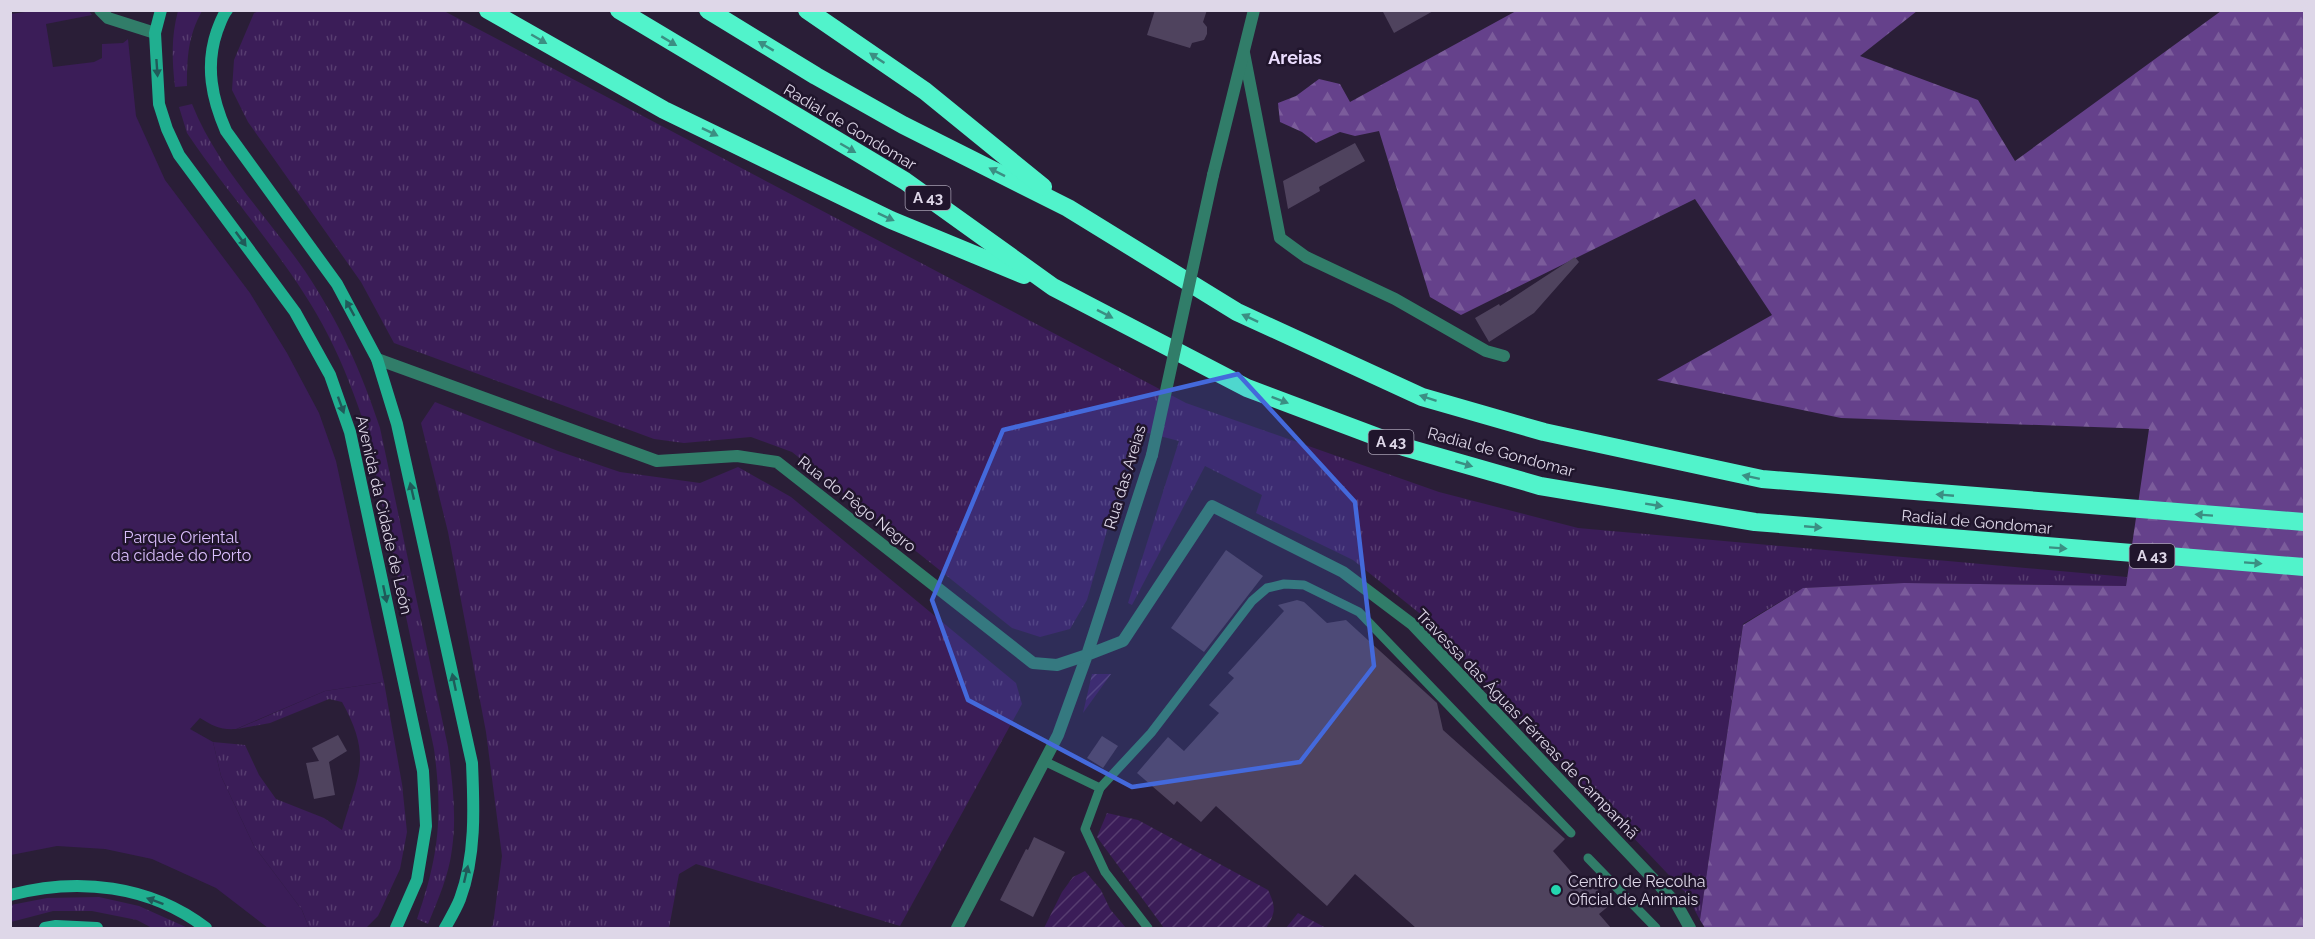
<svg xmlns="http://www.w3.org/2000/svg" width="2315" height="939" font-family="Raleway,sans-serif">
  <style>
    .grass { fill: url(#grass-tufts) }
    .forest { fill: url(#forest-firs) }
    .park { fill: #3b1d58 }
    .garden { fill: url(#garden-furrows) }
    .building { fill: #4f435e }
    .lines { fill: none; stroke-linecap: round; stroke-linejoin: round }
    .service { stroke: #317d69; stroke-width: 9 }
    .minor { stroke: #317d69; stroke-width: 12 }
    .tertiary { stroke: #317d69; stroke-width: 12 }
    .secondary { stroke: #20af90; stroke-width: 12 }
    .motorway { stroke: #51f3cb; stroke-width: 18 }
    .tertiary-bridge { stroke: #317d69; stroke-width: 12 }
    .oneway { fill: #3b8f83 }
    .oneway2 { fill: #205a59 }
    .marked { fill: #4469db; fill-opacity: 0.2; stroke: #4469db; stroke-width: 4.5; stroke-linejoin: round }
    .poi-dot { fill: #24d5af; stroke: #20152c; stroke-width: 2 }
    .labels { text-anchor: middle; dominant-baseline: central; stroke-width: 5; stroke-linejoin: round; paint-order: stroke }
    .shield { fill: #20152c; stroke: #a59db0; stroke-width: 1.5 }
    .shield-label { font-size: 15px; font-weight: bold; fill: #ded7e8 }
    .street-label { font-size: 16px; fill: #ded7e8; stroke: #20152c }
    .park-label { font-size: 16px; fill: #dabefd; stroke: #20152c }
    .poi-label { font-size: 16px; fill: #ded7e8; stroke: #20152c; text-anchor: start }
    .neighbourhood-label { font-size: 18px; font-weight: bold; fill: #ebddfe; stroke: #20152c }
  </style>
  <defs>
    <pattern id="grass-tufts" width="24" height="20" patternUnits="userSpaceOnUse" patternTransform="scale(1.5)"><rect width="24" height="20" fill="#3b1d58"/><path d="M3 7l-1-3M5 7V3M7 7l1-3M15 17l-1-3M17 17v-4M19 17l1-3" fill="none" stroke="#573d70"/></pattern>
    <pattern id="forest-firs" width="22" height="20" patternUnits="userSpaceOnUse" patternTransform="scale(1.5)"><rect width="22" height="20" fill="#65418b"/><path d="M5 1l3.5 6h-7zM16 11l3.5 6h-7z" fill="#7b5c9b"/></pattern>
    <pattern id="garden-furrows" width="10" height="10" patternUnits="userSpaceOnUse" patternTransform="scale(1.5)"><rect width="10" height="10" fill="#3b1d58"/><path d="M-1 1l2-2M0 10L10 0M9 11l2-2" fill="none" stroke="#573d70"/></pattern>
  </defs>
  <rect width="100%" height="100%" fill="#2a1e37"/>
  <g class="grass">
    <path d="M178,11h24c-14,25 -15,46 -15,75l-12,1c-3,-27 -4,-50 3,-76z"/>
    <polygon points="259,11 444,11 1186,403 1439,492 1578,528 2127,577 2126,586 1904,583 1803,588 1743,624 1700,920 1685,892 1423,616 1353,560 1256,513 1262,495 1205,466 1132,605 1128,603 1179,441 1136,430 1087,600 1070,629 1040,637 1012,628 792,452 751,437 684,443 654,439 394,343 361,282 248,122 232,90 234,60 254,13"/>
    <path d="M192,104c25,63 75,112 113,167 34,51 56,99 75,157l68,319c4,33 9,68 4,102 -3,26 -14,51 -24,75l-11,-5c22,-63 26,-103 17,-170l-67,-317c-11,-33 -23,-66 -39,-97 -36,-71 -96,-135 -141,-202l-8,-26z"/>
    <polygon points="435,402 558,451 620,472 700,483 738,467 791,497 1016,683 1022,704 900,926 696,864 679,874 669,928 490,928 493,925 502,856 486,732 448,532 421,423"/>
    <path d="M384,682l18,102 5,48 -7,37 -22,47 -12,12h-57l-7,-18 -48,-64 -33,-70 -8,-34 32,3 14,30 17,24 48,19 18,12c16,-56 31,-72 0,-128l-13,-3 -59,24 -33,6 88,-38z"/>
    <polygon points="99,897 139,906 188,928 152,928 137,920 92,911 53,911 11,922 11,905 47,898"/>
  </g>
  <polygon class="forest" points="1516,11 1917,11 1860,56 1978,100 2015,161 2221,11 2304,11 2304,928 1705,928 1700,920 1743,625 1803,588 1904,583 2126,586 2149,429 1841,418 1657,380 1772,315 1695,199 1461,315 1430,297 1379,131 1355,136 1340,132 1316,143 1302,132 1280,122 1278,103 1296,96 1319,79 1340,84 1350,102"/>
  <path class="park" d="M40,10l49,1 3,4 -46,9 7,43 41,-5 8,-4v-14l21,-1 5,-4 8,77 29,64 85,113 37,60 32,60 17,48 48,221 -59,9 -89,38c-16,1 -23,-3 -36,-11l-10,11 23,13 8,34 33,70 48,64 7,18h-41l-52,-40 -64,-29 -47,-10 -48,-3 -46,9 -1,-841z"/>
  <g class="garden">
    <polygon points="1092,674 1111,674 1083,713"/>
    <path d="M1107,813l31,7 130,70c8,17 8,23 -2,38h-102l-67,-91z"/>
    <polygon points="1085,871 1101,890 1110,909 1126,928 1044,928 1062,892 1073,877"/>
    <polygon points="1298,913 1326,928 1286,928"/>
  </g>
  <g class="building">
    <polygon points="1155,10 1207,10 1203,22 1207,27 1207,34 1204,40 1192,43 1190,48 1147,35"/>
    <polygon points="1382,10 1435,10 1394,33"/>
    <polygon points="1355,143 1365,161 1319,187 1320,191 1288,209 1283,181"/>
    <polygon points="1575,257 1579,262 1534,313 1489,342 1475,318 1499,304 1500,306"/>
    <polygon points="1226,550 1263,576 1204,652 1171,628"/>
    <polygon points="1297,600 1304,602 1327,623 1346,620 1437,703 1443,730 1565,839 1553,851 1587,890 1594,885 1610,905 1599,914 1611,928 1416,928 1355,874 1327,906 1216,806 1201,822 1177,801 1174,805 1137,773 1168,737 1184,751 1219,713 1209,705 1234,678 1228,673 1284,611 1278,605"/>
    <polygon points="338,735 347,751 329,762 335,795 314,799 306,763 319,761 312,748"/>
    <polygon points="1102,736 1118,746 1103,768 1087,758"/>
    <polygon points="1034,837 1065,852 1033,917 1000,900 1026,849 1028,850"/>
  </g>
  <g class="lines">
    <g class="service">
      <polyline points="1044,761 1100,788 1085,829 1105,872 1148,928"/>
      <polyline points="1100,788 1151,733 1252,601 1267,588 1284,584 1304,585 1359,612 1571,833"/>
      <polyline points="1588,858 1656,928"/>
    </g>
    <g class="minor">
      <polyline points="100,10 108,18 155,33"/>
      <polyline points="1244,53 1280,238 1306,257 1395,299 1486,351 1504,356"/>
      <polyline points="957,928 1058,735 1087,655 1123,641 1212,506 1343,572 1412,624 1676,903 1690,928"/>
    </g>
    <g class="tertiary">
      <polyline points="1213,175 1254,10"/>
      <polyline points="377,359 657,461 737,456 777,462 1033,663 1057,665 1087,655 1152,455"/>
    </g>
    <g class="secondary">
      <polyline points="161,10 155,33 159,104 167,129 179,155 295,312 330,375 350,432 423,771 426,826 417,880 396,928"/>
      <path d="M227,10c-5,6 -7,14 -10,21 -12,35 -5,68 9,100l111,153 40,75 20,65 75,339c2,45 4,93 -12,136 -4,10 -10,20 -15,29"/>
      <path d="M10,895c68,-18 140,-10 196,33"/>
      <polyline points="45,928 56,926 97,928"/>
    </g>
    <g class="motorway">
      <polyline points="488,10 664,110 891,220 1024,275"/>
      <polyline points="619,10 905,181 1053,287 1247,388 1404,447 1540,486 1755,522 2304,567"/>
      <polyline points="708,10 816,76 903,125 1068,208 1237,312 1422,397 1544,432 1762,479 2304,522"/>
      <polyline points="807,10 925,91 1043,187"/>
    </g>
    <polyline class="tertiary-bridge" points="1152,455 1213,175"/>
  </g>
  <defs><path id="oneway-solid" d="M-6-.8H1V-3.2L6.5 0L1 3.2V.8H-6Z" transform="scale(1.5)"/></defs>
  <g class="oneway">
    <use href="#oneway-solid" transform="translate(539 39) rotate(30)"/>
    <use href="#oneway-solid" transform="translate(669 41) rotate(31)"/>
    <use href="#oneway-solid" transform="translate(766 46) rotate(-149)"/>
    <use href="#oneway-solid" transform="translate(877 58) rotate(-146)"/>
    <use href="#oneway-solid" transform="translate(710 132) rotate(26)"/>
    <use href="#oneway-solid" transform="translate(848 148) rotate(30)"/>
    <use href="#oneway-solid" transform="translate(997 172) rotate(-153)"/>
    <use href="#oneway-solid" transform="translate(886 217) rotate(25)"/>
    <use href="#oneway-solid" transform="translate(1105 314) rotate(27)"/>
    <use href="#oneway-solid" transform="translate(1250 318) rotate(-155)"/>
    <use href="#oneway-solid" transform="translate(1428 398) rotate(-162)"/>
    <use href="#oneway-solid" transform="translate(1280 400) rotate(21)"/>
    <use href="#oneway-solid" transform="translate(1464 464) rotate(16)"/>
    <use href="#oneway-solid" transform="translate(1751 477) rotate(-168)"/>
    <use href="#oneway-solid" transform="translate(1945 495) rotate(-175)"/>
    <use href="#oneway-solid" transform="translate(1654 505) rotate(9)"/>
    <use href="#oneway-solid" transform="translate(2204 515) rotate(-176)"/>
    <use href="#oneway-solid" transform="translate(1813 527) rotate(5)"/>
    <use href="#oneway-solid" transform="translate(2058 548) rotate(4)"/>
    <use href="#oneway-solid" transform="translate(2253 563) rotate(4)"/>
  </g>
  <g class="oneway2">
    <use href="#oneway-solid" transform="translate(157 68) rotate(86)"/>
    <use href="#oneway-solid" transform="translate(241 239) rotate(54)"/>
    <use href="#oneway-solid" transform="translate(350 308) rotate(-119)"/>
    <use href="#oneway-solid" transform="translate(341 405) rotate(70)"/>
    <use href="#oneway-solid" transform="translate(412 491) rotate(-103)"/>
    <use href="#oneway-solid" transform="translate(385 594) rotate(78)"/>
    <use href="#oneway-solid" transform="translate(454 682) rotate(-102)"/>
    <use href="#oneway-solid" transform="translate(466 874) rotate(-77)"/>
    <use href="#oneway-solid" transform="translate(155 901) rotate(-160)"/>
  </g>
  <path class="marked" d="M1238,374l117,128 19,164 -74,96 -168,25 -164,-87 -36,-100 71,-170z"/>
  <circle class="poi-dot" cx="1556" cy="890" r="6"/>
  <g class="labels">
    <g class="shield">
      <rect x="905.5" y="186" width="45" height="24" rx="4.5"/>
      <rect x="1368.5" y="430" width="45" height="24" rx="4.5"/>
      <rect x="2129.5" y="544" width="45" height="24" rx="4.5"/>
    </g>
    <g class="shield-label">
      <text x="928" y="198">A 43</text>
      <text x="1391" y="442">A 43</text>
      <text x="2152" y="556">A 43</text>
    </g>
    <g class="street-label">
      <text transform="translate(850 127) rotate(31)">Radial de Gondomar</text>
      <text transform="translate(1501 452) rotate(15)">Radial de Gondomar</text>
      <text transform="translate(1125 477) rotate(-73)">Rua das Areias</text>
      <text transform="translate(857 504) rotate(38)">Rua do Pêgo Negro</text>
      <text transform="translate(384 515) rotate(77)">Avenida da Cidade de León</text>
      <text transform="translate(1977 522) rotate(5)">Radial de Gondomar</text>
      <text transform="translate(1527 724) rotate(46)">Travessa das Águas Férreas de Campanhã</text>
    </g>
    <g class="park-label">
      <text x="181" y="537">Parque Oriental<tspan x="181" dy="18">da cidade do Porto</tspan></text>
    </g>
    <g class="poi-label">
      <text x="1568" y="881">Centro de Recolha<tspan x="1568" dy="18">Oficial de Animais</tspan></text>
    </g>
    <g class="neighbourhood-label">
      <text x="1295" y="57">Areias</text>
    </g>
  </g>
  <rect width="2315" height="939" fill="none" stroke="#ded7e8" stroke-width="24"/>
</svg>
